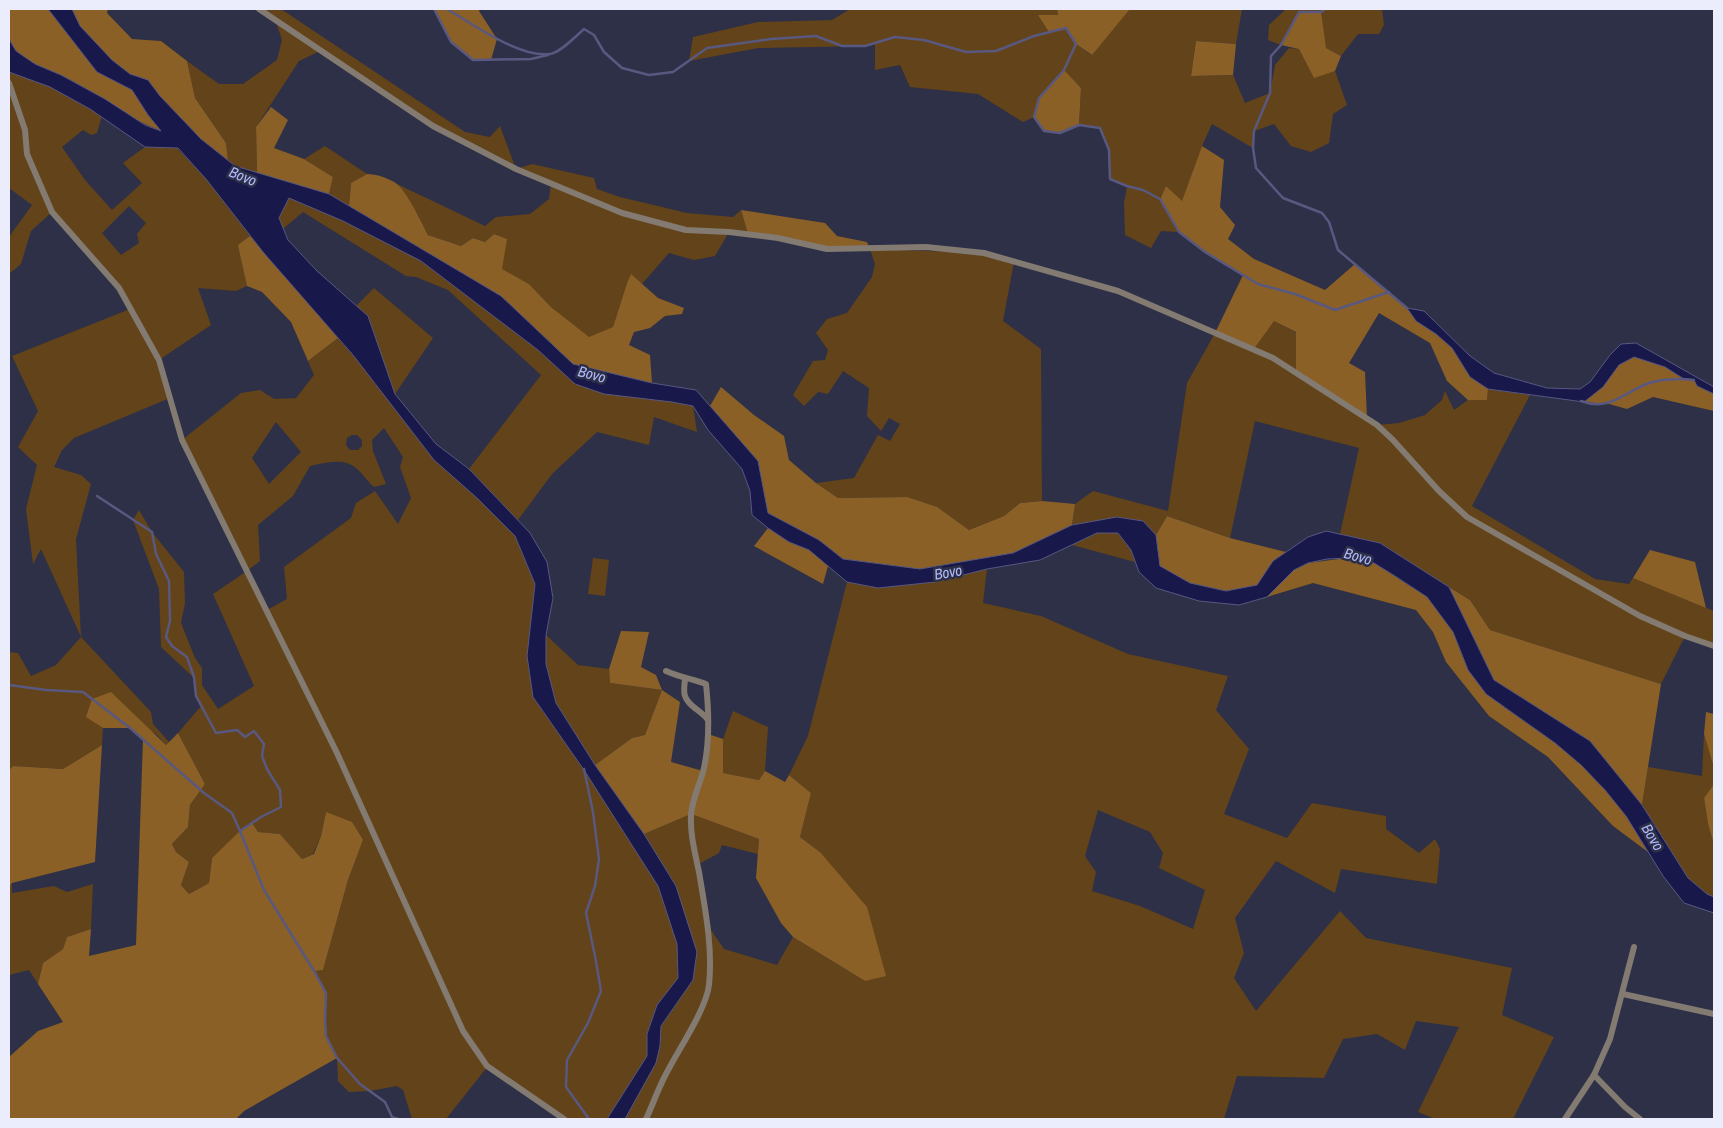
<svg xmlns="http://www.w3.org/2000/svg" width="1723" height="1128" font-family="'Archivo Narrow',sans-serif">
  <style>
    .green { fill: #634319; fill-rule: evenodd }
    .forest { fill: #8b6026 }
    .water { fill: #19184b; stroke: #585880 }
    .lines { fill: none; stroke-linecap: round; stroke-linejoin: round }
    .stream { stroke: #585880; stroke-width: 2.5 }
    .minor { stroke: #837a71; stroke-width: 6 }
    .labels { text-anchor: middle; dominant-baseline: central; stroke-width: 5; stroke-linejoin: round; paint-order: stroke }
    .water-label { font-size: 15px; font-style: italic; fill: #b0b9fe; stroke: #2d3046 }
  </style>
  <rect width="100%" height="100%" fill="#2d3046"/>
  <g class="green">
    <path d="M259,9h22l184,123 25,5 10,-11 16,43 16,-5 62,14 3,11 23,8 67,16 46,4 8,-7 7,24 -19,-2 -14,24 -21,4 -25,-7 -27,31 -11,-9 -4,8 -14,44 -24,11 -38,-31 -22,-23 -28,-15 5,-30 -12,-5 -9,8 -12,-4 -12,8 -33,-11 -11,-22 -20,-29 88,42 11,-9 34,-3 19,-15 2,-15c-40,-17 -80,-35 -117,-58 -38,-23 -75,-51 -112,-76l-23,11 -43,66 1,46 -22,-7 -7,-6 -2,-17 -31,-45 -8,-37 32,23h24l34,-24 5,-20 -7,-21z"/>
    <polygon points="850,9 1057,9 1058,15 1038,15 1066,28 1076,44 1091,55 1130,9 1242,9 1236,44 1196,41 1191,76 1233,75 1245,103 1270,93 1275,65 1289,48 1299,49 1314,77 1335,71 1347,105 1333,114 1329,143 1311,152 1291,146 1274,124 1254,131 1253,148 1212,124 1202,146 1182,202 1166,186 1160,198 1179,232 1161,231 1151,248 1125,235 1124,203 1127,187 1110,179 1109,150 1100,128 1079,125 1081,88 1064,71 1039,98 1034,117 1023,122 978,94 910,87 900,65 875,70 875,43 865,46 758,48 689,61 693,37 758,22 832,20"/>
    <polygon points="1286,9 1382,9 1384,25 1379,34 1358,34 1341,56 1326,48 1299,12 1281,45 1268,40 1269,25"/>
    <path d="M9,72l41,15 52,29 -5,17 -6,2 -8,-5 -21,17 23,33 27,30 30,-27 -19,-20 22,-16 32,1 29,31 44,57 -11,9 8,41 -11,5 -38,-3 13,37 -52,35 11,38 -96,40 -12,12 -8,17 27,8 10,9 -15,55 5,98 70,75 2,12 16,18 -3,3 -11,-12 -69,-17 17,12 -1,17 -39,24 -50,-3 -4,4v-118l9,1 13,23 25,-11 25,-28 -40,-88 -8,15 -7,-55 11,-44 -19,-18 20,-36 -26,-55 118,-47 -11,-21 -67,-76 -21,19 -10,33 -12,10v-37l23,-32 -23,-17zM129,206l17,17 -9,11 2,9 -18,12 -19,-22z"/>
    <polygon points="325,146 367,174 351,183 349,206 329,194 333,177 304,159"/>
    <polygon points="288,198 343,221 421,261 538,350 575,384 693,406 697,432 654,417 649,445 597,432 552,474 518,520 469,469 541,375 448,290 416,277 406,276 303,212 283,229 279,218"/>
    <polygon points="870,249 984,253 1014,262 1003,321 1041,349 1042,501 1020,503 1004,516 969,530 937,508 907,497 838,498 816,483 854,478 878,435 890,441 900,424 889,418 881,431 867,416 869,388 843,371 828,394 818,392 804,406 793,395 813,361 825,360 828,350 816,333 827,319 847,313 872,277 875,264"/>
    <polygon points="374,288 433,338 395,394 368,316 356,306"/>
    <polygon points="1274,321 1297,333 1297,374 1377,425 1399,423 1425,415 1442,400 1445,391 1454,410 1468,400 1487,400 1488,389 1530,395 1472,506 1595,579 1629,584 1633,578 1714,611 1714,646 1685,636 1661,684 1490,630 1470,600 1380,543 1340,534 1359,448 1255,421 1230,538 1167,516 1156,535 1143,521 1117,517 1072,525 1075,504 1093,491 1168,511 1187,383 1215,333"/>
    <path d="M338,338l139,160 38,38 20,48 -8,72 6,41 51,73 75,116 18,58 1,34 -21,27 -10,29v22l-40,63h-43l-76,-53 -42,53h-34l-9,-29 -6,-4 -27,5 -21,1 -11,-11 -1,-23 -11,-22 -1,-17 1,-26 -12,-22 9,-1 25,-90 15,-40 -37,-28 -5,24 -8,18 -11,5 -22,-25 -22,-2 -7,-8 -39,34 -3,25 -20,11 -8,-9 8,-23 -13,-10 -4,-8 16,-17 2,-22 15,-21 -27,-51 23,-27 -5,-10 -3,-19 -32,-30 -2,-58 -26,-69 6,-10 13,22 32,40 1,31 -4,20 14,35 7,10v17l16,24 36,-23 -41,-92 34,-23 -65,-131 59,-47 19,-3 14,9 22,-1 18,-23 -6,-14zM276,422l25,30 -32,32 -17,-26zM384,428l19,29 -3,10 11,31 -13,26 -23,-33 -19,12 -5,15 -67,49 3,32 -20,11 -20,-39 13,-10 -2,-36 35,-29 17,-30c15,-3 34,-9 47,3 6,5 10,12 17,18l12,-3 -13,-33 -1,-11zM352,435h5l5,5v6l-4,4h-8l-4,-5 1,-7z"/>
    <polygon points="1097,533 1117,533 1131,550 1135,562 1072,545"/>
    <polygon points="593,558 609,560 605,596 588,594"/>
    <path d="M987,569l-4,34 58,13 87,38 100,22 -12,34 33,39 -25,65 63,24 25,-35 74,13v13l33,24 16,-14 5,10 -3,35 -96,-15 -6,24 -59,-32 -41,57 9,35 -10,25 22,33 84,-100 26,27 146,30 -10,47 52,22 -41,82h-78l-17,-7 41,-85 -43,-6 -11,29 -28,-16 -34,5 -19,39 -87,-2 -13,43h-599l31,-56 4,-17 1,-20 32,-46 -17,-94 -32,-52 47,-20 68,25 -1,15 -36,-9 -3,8 -22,12 10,59 17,25 53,16 16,-28 72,44 -45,-129 -20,-15 11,-44 -22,-18 19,-39 39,-154 31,6 57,-6zM1098,810l52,22 13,21 -4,15 46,22 -12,39 -53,-23 -48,-15 4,-19 -11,-16z"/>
    <polygon points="546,635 578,665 609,669 610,683 662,690 645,735 632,738 595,765 556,703 546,664"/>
    <polygon points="733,711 768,727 765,771 759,780 723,773 723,739"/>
    <polygon points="1704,734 1714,768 1714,784 1704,798 1708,824 1714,845 1714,897 1707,894 1688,878 1642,805 1648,767 1702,776"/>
    <polygon points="12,884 12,893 54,886 67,892 93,884 91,929 67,937 63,949 43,963 38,984 29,970 9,975 9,888"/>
  </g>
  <g class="forest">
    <path d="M9,9h39l49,63 35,18 16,25 14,16c-35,-12 -66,-39 -101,-56 -15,-7 -35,-12 -46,-26 -9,-11 -6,-26 -6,-40z"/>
    <polygon points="72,9 108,9 107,13 132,39 161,41 187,61 195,98 226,143 228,160 201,139 160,96 148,80 130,74 112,60 80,26"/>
    <polygon points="434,9 480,9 479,11 497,39 491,60 473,60 451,42"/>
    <polygon points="1057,9 1130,9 1092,55 1076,44 1066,28 1049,32 1038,15 1058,15"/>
    <polygon points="1299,12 1321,12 1326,48 1341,56 1335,71 1314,78 1299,49 1281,45"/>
    <polygon points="1196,41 1236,44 1233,75 1191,76"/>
    <polygon points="1064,70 1081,88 1079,125 1060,133 1044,131 1034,117 1039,98"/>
    <polygon points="271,107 288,120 274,148 304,159 333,177 329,194 257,173 256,127"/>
    <polygon points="1202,146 1224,160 1220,207 1235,225 1228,239 1254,259 1325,290 1355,264 1407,308 1416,321 1436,334 1452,348 1470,377 1488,389 1487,400 1468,400 1447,381 1430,343 1379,313 1349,363 1365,372 1367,418 1296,374 1296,332 1274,321 1253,350 1215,333 1243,275 1205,252 1179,232 1160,199 1166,186 1182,201"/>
    <path d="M367,174c9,0 22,4 30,10 10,8 25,39 31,51l33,11 12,-8 12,4 9,-8 13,5 -5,30 27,15 22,23 38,30 24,-10 14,-44 4,-9 27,24 26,10 -2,6 -17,2 -15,12 -16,4 -5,13 21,10 2,28 -79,-19 -72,-68 -152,-90 2,-23z"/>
    <polygon points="741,210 825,223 837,236 867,242 870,249 827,249 748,234"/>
    <polygon points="250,236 338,338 308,361 291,322 262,292 247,286 238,245"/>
    <polygon points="1634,357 1665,367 1684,379 1694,380 1697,386 1714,394 1714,411 1653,397 1627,409 1609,404 1584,402 1603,387 1619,365"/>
    <polygon points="721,387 754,415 784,436 789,460 816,483 838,498 907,497 937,507 969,530 1004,516 1020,503 1042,501 1075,504 1072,525 1013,553 920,569 843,559 819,540 768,513 758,461 710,406"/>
    <polygon points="1167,516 1230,538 1286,552 1273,561 1257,585 1226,591 1190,583 1159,566 1156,535"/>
    <polygon points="768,528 789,542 809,549 828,566 823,584 754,546"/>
    <polygon points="1650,550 1695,562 1706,608 1633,578"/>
    <polygon points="1347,558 1374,563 1427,597 1453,632 1468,670 1504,707 1555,743 1581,765 1605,790 1626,816 1648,852 1613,826 1548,757 1489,716 1446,662 1433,632 1416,610 1313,583 1267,597 1294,570 1308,563"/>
    <polygon points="1449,587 1470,600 1490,630 1661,684 1642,805 1590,741 1494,680"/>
    <polygon points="621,631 649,632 641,667 656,675 662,690 680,702 671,762 703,771 708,734 723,739 723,773 759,780 765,771 785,782 789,775 811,793 800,837 820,852 867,907 886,976 865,981 793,937 781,923 756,878 759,839 691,814 644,834 595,765 632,738 645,735 662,690 610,683 609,669"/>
    <polygon points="111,692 166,745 178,733 205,784 190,805 188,827 172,844 176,852 189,862 181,885 189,894 209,883 212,858 240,831 252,823 258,832 280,834 302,859 314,854 321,836 326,812 352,822 363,840 348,880 323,970 315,971 326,993 325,1019 326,1036 337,1058 244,1111 236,1119 9,1119 9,1057 38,1031 63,1022 38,984 43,963 63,949 67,937 91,929 89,956 136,945 143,739 130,728 103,728 86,717 92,699"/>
    <polygon points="1706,712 1714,714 1714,768 1704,734"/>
    <polygon points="102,745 95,862 12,883 9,888 9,770 13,766 63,769"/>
    <polygon points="1714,784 1714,845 1708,824 1704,798"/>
  </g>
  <g class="water">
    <polygon points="48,9 72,9 80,26 112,60 130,74 148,80 160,96 201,139 235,166 329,194 501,296 573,364 652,383 696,390 758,461 768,513 819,540 843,559 920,569 1013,553 1072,525 1117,517 1143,521 1156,535 1160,566 1190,583 1226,591 1257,585 1273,561 1308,537 1326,531 1380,543 1449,587 1494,680 1590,741 1642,805 1688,878 1707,894 1714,897 1714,913 1684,903 1663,876 1626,816 1605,790 1581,765 1555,743 1486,694 1468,670 1453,632 1427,597 1395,576 1374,563 1347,558 1327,559 1308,563 1294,570 1267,597 1239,605 1199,601 1156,588 1139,572 1131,550 1118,533 1097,533 1040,560 987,569 935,582 878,588 847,582 809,550 789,542 768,528 752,515 750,491 742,469 708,430 693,406 672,402 604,394 575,384 538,350 421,261 343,221 289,198 279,218 288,240 317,271 368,316 395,394 436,444 469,469 530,533 547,562 553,598 546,635 546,664 556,703 595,765 644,834 676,886 697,952 693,980 661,1026 660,1046 656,1063 625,1119 607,1119 647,1056 647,1034 657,1005 678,978 677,944 658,886 584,770 533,697 527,656 535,584 515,536 477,498 434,460 353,355 263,252 206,179 178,148 145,147 90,109 50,87 9,72 9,39 16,51 35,64 61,75 105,99 145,125 161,131 148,115 132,90 97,72"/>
    <polygon points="1407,308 1424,311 1470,356 1494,373 1547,388 1580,389 1590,382 1610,355 1621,344 1636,343 1714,387 1714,394 1697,386 1694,380 1684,379 1665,367 1634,357 1619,365 1603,387 1584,402 1488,389 1470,377 1452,348 1436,334 1416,321"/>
  </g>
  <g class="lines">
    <g class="stream">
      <polyline points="434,9 451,42 473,60 531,59 548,55"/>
      <path d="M447,9c26,15 72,49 103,45 10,-1 26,-18 34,-25l10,6 10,17 18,16 27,7 24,-3 34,-24 64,-9 45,-3 26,10h23l30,-9 29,3 42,12 30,-1 38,-15 32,-8 10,16 -12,26 -25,28 -5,19 10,14 16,2 19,-8 21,3 9,22 1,29 17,7 16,4 17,9 19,33 26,20 53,32 37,10 40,16 54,-18"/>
      <polyline points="1325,9 1321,12 1299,12 1281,45 1271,56 1270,93 1254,131 1253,148 1256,168 1283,198 1322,213 1329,222 1338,250 1407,308"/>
      <path d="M1581,401c27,10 40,-6 63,-16 14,-6 35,-7 50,-5"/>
      <polyline points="97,496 152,532 156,554 169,581 170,621 166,637 172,646 187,657 194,677 196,696 216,733 237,730 245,737 254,731 264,744 262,756 267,769 280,790 281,807 261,817 240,831 264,890 314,971 326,993 325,1019 326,1036 337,1058 360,1084 385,1102 392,1117 398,1119"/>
      <polyline points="9,685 46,690 83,692 130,728 204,793 232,813 240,831"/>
      <polyline points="584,769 593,812 599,859 595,886 586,913 595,956 601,991 588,1023 567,1060 566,1087 589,1119"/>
    </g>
    <g class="minor">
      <polyline points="259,9 433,126 516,169 622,213 686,230 729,232 778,238 827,249 926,247 984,253 1118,291 1273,358 1377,425 1393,440 1439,491 1467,517 1640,616 1685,636 1714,646"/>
      <polyline points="9,83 25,130 27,154 52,212 119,288 159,360 182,440 337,753 463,1031 487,1066 564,1119"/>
      <path d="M685,678c0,5 -2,13 0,18 3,10 17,15 23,24"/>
      <polyline points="1623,994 1714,1014"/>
      <polyline points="1594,1075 1625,1107 1640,1119"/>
      <path d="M646,1119c7,-15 12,-30 20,-45 12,-24 40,-64 43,-89 4,-37 -4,-77 -10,-113 -4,-19 -9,-38 -8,-57 1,-15 8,-29 12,-43 7,-28 6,-60 3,-88 -13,-5 -27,-7 -40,-13"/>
      <polyline points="1565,1119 1594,1075 1610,1039 1634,947"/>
    </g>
  </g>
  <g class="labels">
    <g class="water-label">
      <text transform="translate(243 176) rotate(22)">Bovo</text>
      <text transform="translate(592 374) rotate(15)">Bovo</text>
      <text transform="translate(1358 556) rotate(16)">Bovo</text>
      <text transform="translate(948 572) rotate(-10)">Bovo</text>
      <text transform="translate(1653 837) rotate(59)">Bovo</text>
    </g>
  </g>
  <rect width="1723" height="1128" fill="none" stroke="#ebedfc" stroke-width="20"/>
</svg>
